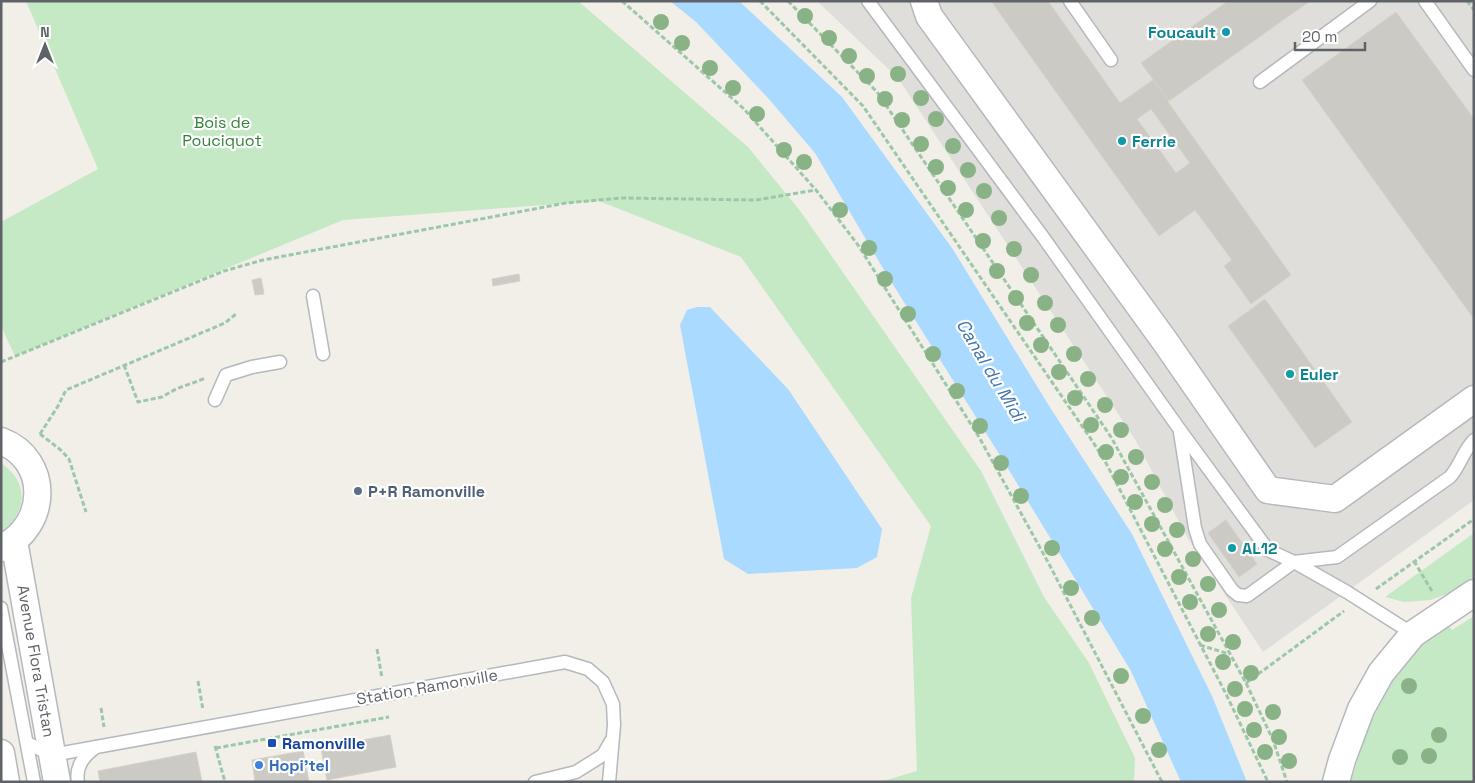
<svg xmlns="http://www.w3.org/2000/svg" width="1475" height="783" font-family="'Space Grotesk',sans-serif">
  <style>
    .industrial { fill: #e0deda }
    .green { fill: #c5e8c5 }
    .water { fill: #aadaff }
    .building { fill: #cccac5; stroke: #d6d1c6; fill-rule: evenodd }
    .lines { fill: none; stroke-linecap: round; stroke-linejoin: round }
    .service-casing { stroke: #b5b8bc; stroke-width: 15 }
    .minor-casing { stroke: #b5b8bc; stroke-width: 29 }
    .path { stroke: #9cc7a9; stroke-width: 3; stroke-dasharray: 5 2.5; stroke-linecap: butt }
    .service { stroke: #fff; stroke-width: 12 }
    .minor { stroke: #fff; stroke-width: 26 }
    .tree { fill: #89b387 }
    .culture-dot { fill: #0f9aa8; stroke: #fff; stroke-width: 2 }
    .service-dot { fill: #5c6f8a; stroke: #fff; stroke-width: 2 }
    .transit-dot { fill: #1a4fb4; stroke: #fff; stroke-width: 2 }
    .shop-dot { fill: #3f7fe0; stroke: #fff; stroke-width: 2 }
    .labels { text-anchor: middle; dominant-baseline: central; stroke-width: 4.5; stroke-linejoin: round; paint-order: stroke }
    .culture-label { font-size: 16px; font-weight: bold; fill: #0d838f; stroke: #fff; text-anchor: start }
    .park-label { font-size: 16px; fill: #348238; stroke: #fff }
    .service-label { font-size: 16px; font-weight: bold; fill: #4e5e75; stroke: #fff; text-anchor: start }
    .street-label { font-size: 16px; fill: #5f6368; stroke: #fff }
    .transit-label { font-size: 16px; font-weight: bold; fill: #164399; stroke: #fff; text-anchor: start }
    .shop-label { font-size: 16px; font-weight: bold; fill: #366cbe; stroke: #fff; text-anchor: start }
    .water-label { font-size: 18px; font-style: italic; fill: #4174aa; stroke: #fff }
  </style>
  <rect width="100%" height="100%" fill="#f1efe8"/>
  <polygon class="industrial" points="817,1 1474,1 1474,500 1263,652 1187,537 1136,441 898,78"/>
  <g class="green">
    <polygon points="26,1 578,1 748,147 801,212 981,471 1044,597 1089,663 1135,758 1134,782 880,782 917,771 911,598 931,526 741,257 599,201 343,220 15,356 1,326 1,222 98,169"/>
    <path d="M1,463c29,20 26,49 0,70z"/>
    <polygon points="1474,533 1474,577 1450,593 1430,600 1404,602 1385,597"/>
    <polygon points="1474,616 1474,782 1351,782 1365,733 1392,682 1426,640 1447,624 1452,630"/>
  </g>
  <g class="water">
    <polygon points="670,1 739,1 842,97 952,248 1051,409 1132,534 1212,696 1247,782 1181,782 1131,671 1001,457 887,275 815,153 768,98 696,22"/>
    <polygon points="697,307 710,307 788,389 882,529 877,557 857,568 748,574 724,559 680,325 687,310"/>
  </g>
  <g class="building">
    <path d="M991,1h57l72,102 33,-23 16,21 -1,1 123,173 -40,29 -27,-38 8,-6 -37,-50 -36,26zM1151,109l39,54 -14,10 -39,-54z"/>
    <polygon points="1228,1 1310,1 1169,101 1141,63"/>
    <polygon points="1396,12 1474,119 1474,319 1302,80"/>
    <polygon points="519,274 520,281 493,286 492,279"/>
    <polygon points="261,278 264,294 255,295 252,280"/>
    <polygon points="1265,299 1352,422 1315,448 1228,326"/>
    <polygon points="1226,520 1257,564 1239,577 1208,533"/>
    <polygon points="390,735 396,767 327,780 321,748"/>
    <polygon points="303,751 309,782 255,782 252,760"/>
    <polygon points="196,752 202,782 100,782 98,771"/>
  </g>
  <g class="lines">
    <defs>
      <g id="service">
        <polyline points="868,1 1043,237 1180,430 1268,550 1294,562 1347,592 1413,634"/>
        <polyline points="1070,1 1111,60"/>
        <polyline points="1425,1 1474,70"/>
        <polyline points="1260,82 1370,1"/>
        <polyline points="313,296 323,354"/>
        <polyline points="215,400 226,375 252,367 280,362"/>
        <path d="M1180,432l15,96 5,16 32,46 6,5 9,1 47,-34 43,-5 113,-80c10,-11 13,-26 24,-37"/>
        <polyline points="1,608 34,782"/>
        <polyline points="27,743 52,755 565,662 588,669 603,682 613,704 614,725 609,782"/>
        <path d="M78,782c-3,-16 6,-26 18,-35"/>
        <polyline points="535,782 576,772 603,755 611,741"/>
      </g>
      <g id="minor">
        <polyline points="924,1 929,16 1164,340 1268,490 1335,499 1474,399"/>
        <path d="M1,441c50,19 47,86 0,107"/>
        <polyline points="14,541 57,782"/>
        <polyline points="1,753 6,782"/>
        <polyline points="1336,782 1342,760 1361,709 1381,673 1413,634 1474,593"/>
      </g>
    </defs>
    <use href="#service" class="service-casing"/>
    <use href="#minor" class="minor-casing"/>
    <g class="path">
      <polyline points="622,1 743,108 816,190 858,245 979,437 1049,564 1162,782"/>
      <polyline points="760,1 863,106 1093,442 1106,463 1226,694 1268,782"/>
      <polyline points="788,1 877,92 1111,437 1246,683 1273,740 1287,782"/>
      <polyline points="1467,1 1474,10"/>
      <polyline points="1,362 224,271 263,260 566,203 621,198 756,200 816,190"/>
      <polyline points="124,365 138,402 162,397 176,389 206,378"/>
      <polyline points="40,434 58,406 66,390 225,323 236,314"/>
      <polyline points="40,434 62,451 69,459 86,512"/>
      <polyline points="1414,561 1433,593"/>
      <polyline points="1376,589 1474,519"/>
      <polyline points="1200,645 1229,654"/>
      <polyline points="377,649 382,678"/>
      <polyline points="198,681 203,710"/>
      <polyline points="1246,683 1344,611"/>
      <polyline points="101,708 104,727"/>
      <polyline points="215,746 225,782"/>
      <polyline points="216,748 389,717"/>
    </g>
    <use href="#service" class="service"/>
    <use href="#minor" class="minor"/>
  </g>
  <g class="tree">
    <circle cx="805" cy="16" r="8"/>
    <circle cx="661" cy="22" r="8"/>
    <circle cx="829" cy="38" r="8"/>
    <circle cx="682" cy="43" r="8"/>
    <circle cx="849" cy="56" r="8"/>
    <circle cx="710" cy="68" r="8"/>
    <circle cx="898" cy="74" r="8"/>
    <circle cx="867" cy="76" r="8"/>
    <circle cx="733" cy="88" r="8"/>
    <circle cx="921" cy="98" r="8"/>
    <circle cx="885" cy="99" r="8"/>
    <circle cx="757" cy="114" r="8"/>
    <circle cx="936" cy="119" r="8"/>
    <circle cx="902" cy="120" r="8"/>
    <circle cx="921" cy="144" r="8"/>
    <circle cx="953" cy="146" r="8"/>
    <circle cx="784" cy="150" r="8"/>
    <circle cx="804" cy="162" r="8"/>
    <circle cx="936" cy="167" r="8"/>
    <circle cx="968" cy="170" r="8"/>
    <circle cx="948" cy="188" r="8"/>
    <circle cx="984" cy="191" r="8"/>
    <circle cx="840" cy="210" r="8"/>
    <circle cx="966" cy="210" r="8"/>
    <circle cx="999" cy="218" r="8"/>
    <circle cx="983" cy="241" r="8"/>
    <circle cx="869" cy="248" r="8"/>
    <circle cx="1014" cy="249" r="8"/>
    <circle cx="997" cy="271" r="8"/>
    <circle cx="1031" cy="275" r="8"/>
    <circle cx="885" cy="279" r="8"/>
    <circle cx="1016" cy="298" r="8"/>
    <circle cx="1045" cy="303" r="8"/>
    <circle cx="908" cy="314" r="8"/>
    <circle cx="1027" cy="323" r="8"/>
    <circle cx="1058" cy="325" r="8"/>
    <circle cx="1041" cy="345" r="8"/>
    <circle cx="933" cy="354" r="8"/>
    <circle cx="1074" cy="354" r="8"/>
    <circle cx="1059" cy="372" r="8"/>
    <circle cx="1088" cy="379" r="8"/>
    <circle cx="957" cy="391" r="8"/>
    <circle cx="1075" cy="398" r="8"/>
    <circle cx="1105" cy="405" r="8"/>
    <circle cx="1091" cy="425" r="8"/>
    <circle cx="980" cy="426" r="8"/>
    <circle cx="1121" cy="430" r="8"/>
    <circle cx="1106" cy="452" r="8"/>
    <circle cx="1136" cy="457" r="8"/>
    <circle cx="1001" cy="463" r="8"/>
    <circle cx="1121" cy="477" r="8"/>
    <circle cx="1152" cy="482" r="8"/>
    <circle cx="1021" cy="496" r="8"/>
    <circle cx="1135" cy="502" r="8"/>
    <circle cx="1165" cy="505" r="8"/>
    <circle cx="1152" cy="524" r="8"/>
    <circle cx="1177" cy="530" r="8"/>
    <circle cx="1052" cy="548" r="8"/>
    <circle cx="1165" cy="549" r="8"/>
    <circle cx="1193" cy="559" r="8"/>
    <circle cx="1179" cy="577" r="8"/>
    <circle cx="1208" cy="584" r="8"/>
    <circle cx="1071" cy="588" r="8"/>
    <circle cx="1190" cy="602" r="8"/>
    <circle cx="1219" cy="610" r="8"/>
    <circle cx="1092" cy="618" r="8"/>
    <circle cx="1208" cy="634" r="8"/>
    <circle cx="1233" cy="642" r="8"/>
    <circle cx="1223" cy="662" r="8"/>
    <circle cx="1251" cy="673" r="8"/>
    <circle cx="1121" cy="676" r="8"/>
    <circle cx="1409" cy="686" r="8"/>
    <circle cx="1235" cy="689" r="8"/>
    <circle cx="1245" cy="709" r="8"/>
    <circle cx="1273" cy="712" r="8"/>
    <circle cx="1143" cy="716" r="8"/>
    <circle cx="1254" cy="730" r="8"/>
    <circle cx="1439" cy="735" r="8"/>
    <circle cx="1279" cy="737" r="8"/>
    <circle cx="1159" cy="750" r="8"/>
    <circle cx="1265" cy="752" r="8"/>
    <circle cx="1429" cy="756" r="8"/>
    <circle cx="1400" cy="757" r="8"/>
    <circle cx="1289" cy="761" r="8"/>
  </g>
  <g class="culture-dot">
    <circle cx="1226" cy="32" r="5"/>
    <circle cx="1122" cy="141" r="5"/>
    <circle cx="1290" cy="374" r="5"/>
    <circle cx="1232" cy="548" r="5"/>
  </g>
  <circle class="service-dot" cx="358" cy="491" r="5"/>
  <rect class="transit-dot" x="267" y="738" width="10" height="10" rx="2.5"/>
  <circle class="shop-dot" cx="259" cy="765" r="5"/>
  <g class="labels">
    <g class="culture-label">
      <text x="1216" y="32" text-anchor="end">Foucault</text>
      <text x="1132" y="141">Ferrie</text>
      <text x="1300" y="374">Euler</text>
      <text x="1242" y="548">AL12</text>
    </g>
    <g class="park-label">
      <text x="222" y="122">Bois de<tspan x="222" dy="18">Pouciquot</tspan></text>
    </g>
    <g class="service-label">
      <text x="368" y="491">P+R Ramonville</text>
    </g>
    <g class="street-label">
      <text transform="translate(36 661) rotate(80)">Avenue Flora Tristan</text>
      <text transform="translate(427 687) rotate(-10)">Station Ramonville</text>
    </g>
    <g class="transit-label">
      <text x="282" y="743">Ramonville</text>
    </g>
    <g class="shop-label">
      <text x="269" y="765">Hopi'tel</text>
    </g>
    <g class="water-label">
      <text transform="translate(991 370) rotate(59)">Canal du Midi</text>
    </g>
  </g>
  <rect width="1475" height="783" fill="none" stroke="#5f6368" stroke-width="5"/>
  <g transform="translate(45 45)" stroke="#ffffff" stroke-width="4" paint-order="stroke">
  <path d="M0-4L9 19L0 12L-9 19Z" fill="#5f6368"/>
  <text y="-8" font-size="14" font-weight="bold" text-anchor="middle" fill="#5f6368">N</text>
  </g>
  <path d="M1295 42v8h70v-8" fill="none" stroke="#5f6368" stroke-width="2.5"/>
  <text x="1302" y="42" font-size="15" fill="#5f6368" stroke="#ffffff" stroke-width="4" paint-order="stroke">20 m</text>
</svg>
